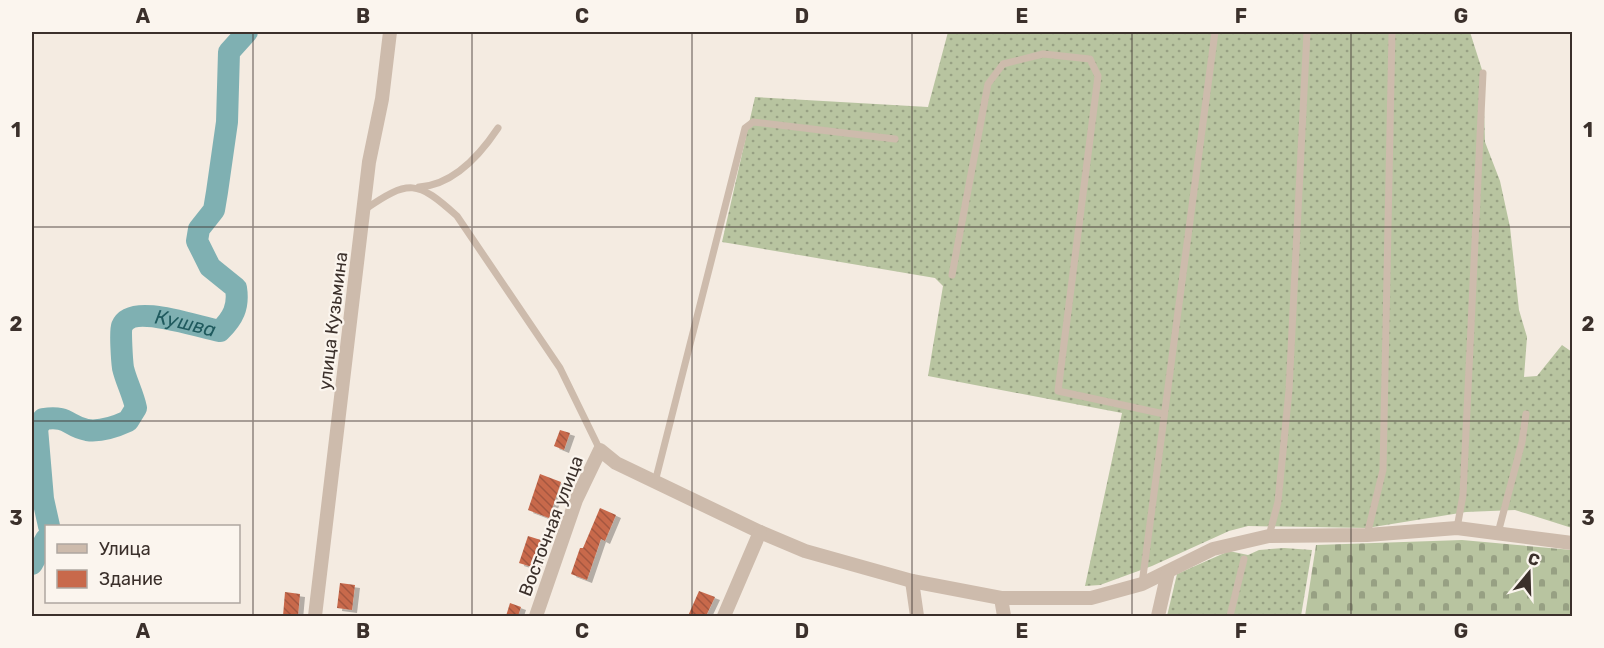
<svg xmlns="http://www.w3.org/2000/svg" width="1604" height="648" font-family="Rubik,sans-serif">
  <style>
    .grass { fill: url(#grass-dots) }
    .cemetery { fill: url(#cemetery-stones) }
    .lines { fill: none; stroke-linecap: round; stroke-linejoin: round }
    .river { stroke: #7fb0b2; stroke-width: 22 }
    .building { fill: url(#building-back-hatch); filter: url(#shadow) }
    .lane { stroke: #cdbbac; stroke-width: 7 }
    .street { stroke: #cdbbac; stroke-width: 14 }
    .grid { fill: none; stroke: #3b302b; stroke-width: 1.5; stroke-opacity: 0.55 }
    .labels { text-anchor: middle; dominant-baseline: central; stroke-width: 4.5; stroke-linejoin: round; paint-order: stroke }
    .street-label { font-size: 18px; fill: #3b302b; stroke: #fbf5ee }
    .water-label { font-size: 20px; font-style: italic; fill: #1f5a5e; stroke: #fbf5ee }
    .neatline { fill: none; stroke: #3b302b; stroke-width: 2 }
    .grid-label { font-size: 20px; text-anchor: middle; font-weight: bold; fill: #3b302b }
  </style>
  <defs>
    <pattern id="grass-dots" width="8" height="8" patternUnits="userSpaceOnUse" patternTransform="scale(1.5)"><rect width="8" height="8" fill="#b8c4a0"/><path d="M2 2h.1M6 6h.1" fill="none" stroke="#97a083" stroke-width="1.8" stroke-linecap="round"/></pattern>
    <pattern id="cemetery-stones" width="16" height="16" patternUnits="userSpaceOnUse" patternTransform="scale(1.5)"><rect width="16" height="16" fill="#b8c4a0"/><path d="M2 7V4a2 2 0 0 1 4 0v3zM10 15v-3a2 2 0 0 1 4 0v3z" fill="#97a083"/></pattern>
    <pattern id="building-back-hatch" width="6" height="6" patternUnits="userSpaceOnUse" patternTransform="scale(1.5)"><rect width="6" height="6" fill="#c8694b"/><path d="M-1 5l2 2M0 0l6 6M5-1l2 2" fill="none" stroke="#a4573f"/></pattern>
    <filter id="shadow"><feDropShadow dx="5" dy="3" stdDeviation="0" flood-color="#0004"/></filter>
  </defs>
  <rect width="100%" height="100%" fill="#f4ebe1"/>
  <g class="grass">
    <polygon points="948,32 1470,32 1483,73 1485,142 1500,181 1510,227 1519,310 1527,337 1524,377 1537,376 1562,345 1572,352 1572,528 1515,510 1466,512 1367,528 1248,526 1229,531 1152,566 1100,585 1085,586 1122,413 928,376 943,286 935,278 722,242 755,97 928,107"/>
    <polygon points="1284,548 1312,550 1301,616 1167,616 1177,574 1229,551 1248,555 1259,550"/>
  </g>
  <polygon class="cemetery" points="1462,540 1572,550 1572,616 1305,616 1316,545"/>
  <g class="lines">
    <g class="river">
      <path id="s1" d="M49,526l-6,-27 -6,-71 6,-9c26,-4 24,7 44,11 14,2 28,-3 41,-9l8,-13c-3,-14 -10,-27 -13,-40 -1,-7 -3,-37 -1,-42 10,-24 77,2 98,5 13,-13 19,-24 16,-43l-26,-21 -13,-26 2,-12 15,-19 3,-18 10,-70 2,-70 18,-20"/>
      <polyline points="32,564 46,539"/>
    </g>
  </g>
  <g class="building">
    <polygon points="560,430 570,433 564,450 554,446"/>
    <polygon points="540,474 561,482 549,518 528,510"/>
    <polygon points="600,508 616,515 605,541 601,539 587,580 571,574 580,548 583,548"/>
    <polygon points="528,536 544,541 535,568 519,563"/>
    <polygon points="340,583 355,585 352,610 337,608"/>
    <polygon points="699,591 715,597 706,616 688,616"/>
    <polygon points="285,592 300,594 298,616 283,616"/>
    <polygon points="510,603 521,607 518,616 506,616"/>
  </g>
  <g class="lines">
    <g class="lane">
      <path d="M419,187c35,-2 61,-32 79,-59"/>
      <path d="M364,210c45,-31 53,-30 93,6l103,152 40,82"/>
      <polyline points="952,275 988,84 1003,64 1043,54 1090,59 1098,76 1058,391 1164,414"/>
      <polyline points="655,482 745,128 753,122 895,139"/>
      <polyline points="1457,528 1463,495 1483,73"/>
      <polyline points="1498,533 1522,442 1526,414"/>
      <polyline points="1367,535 1383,470 1392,32"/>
      <polyline points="1269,536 1278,502 1289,390 1307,32"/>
      <polyline points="1142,584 1215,32"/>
      <polyline points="1230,616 1244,559"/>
    </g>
    <g class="street">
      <polyline points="912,581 917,616"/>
      <polyline points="1001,598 1004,616"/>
      <polyline points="315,616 369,162 382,99 390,32"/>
      <polyline points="536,616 576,500 600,450 616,463 760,532 805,551 912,581 1001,598 1091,598 1142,584 1213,549 1269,536 1367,535 1457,528 1572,543"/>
      <polyline points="724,616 760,532"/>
      <polyline points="1158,616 1168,572"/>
    </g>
  </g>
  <path class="grid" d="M253,32v584M472,32v584M692,32v584M912,32v584M1132,32v584M1351,32v584M32,227h1540M32,421h1540"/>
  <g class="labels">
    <g class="street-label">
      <text transform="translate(333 321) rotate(-83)">улица Кузьмина</text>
      <text transform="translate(551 526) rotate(-69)">Восточная улица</text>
    </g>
    <g class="water-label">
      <text stroke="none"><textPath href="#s1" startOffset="366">Кушва</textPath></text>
    </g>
  </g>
  <rect width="1604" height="648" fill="none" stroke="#fbf5ee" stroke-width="66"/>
  <rect x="45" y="525" width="195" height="78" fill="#fbf5ee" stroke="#aea6a0" stroke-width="1.5"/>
  <rect x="57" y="544" width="30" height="9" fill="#cdbbac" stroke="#aea6a0" stroke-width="1.5"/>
  <text x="99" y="555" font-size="18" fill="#3b302b">Улица</text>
  <rect x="57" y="570" width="30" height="18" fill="#c8694b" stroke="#aea6a0" stroke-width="1.5"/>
  <text x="99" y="585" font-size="18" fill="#3b302b">Здание</text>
  <g transform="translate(1529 573) rotate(19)" stroke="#fbf5ee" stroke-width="4.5" paint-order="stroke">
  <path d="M0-4.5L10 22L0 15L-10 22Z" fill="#3b302b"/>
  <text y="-9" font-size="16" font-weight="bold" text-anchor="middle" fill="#3b302b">С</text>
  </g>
  <rect x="33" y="33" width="1538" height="582" class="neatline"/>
  <g class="grid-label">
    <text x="143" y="23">A</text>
    <text x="363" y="23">B</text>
    <text x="582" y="23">C</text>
    <text x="802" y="23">D</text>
    <text x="1022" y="23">E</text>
    <text x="1241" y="23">F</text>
    <text x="1461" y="23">G</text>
    <text x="16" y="137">1</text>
    <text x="1588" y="137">1</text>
    <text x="16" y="331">2</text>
    <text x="1588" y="331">2</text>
    <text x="16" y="525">3</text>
    <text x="1588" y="525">3</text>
    <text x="143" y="638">A</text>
    <text x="363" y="638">B</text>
    <text x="582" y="638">C</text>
    <text x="802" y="638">D</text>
    <text x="1022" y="638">E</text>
    <text x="1241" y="638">F</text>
    <text x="1461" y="638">G</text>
  </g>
</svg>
